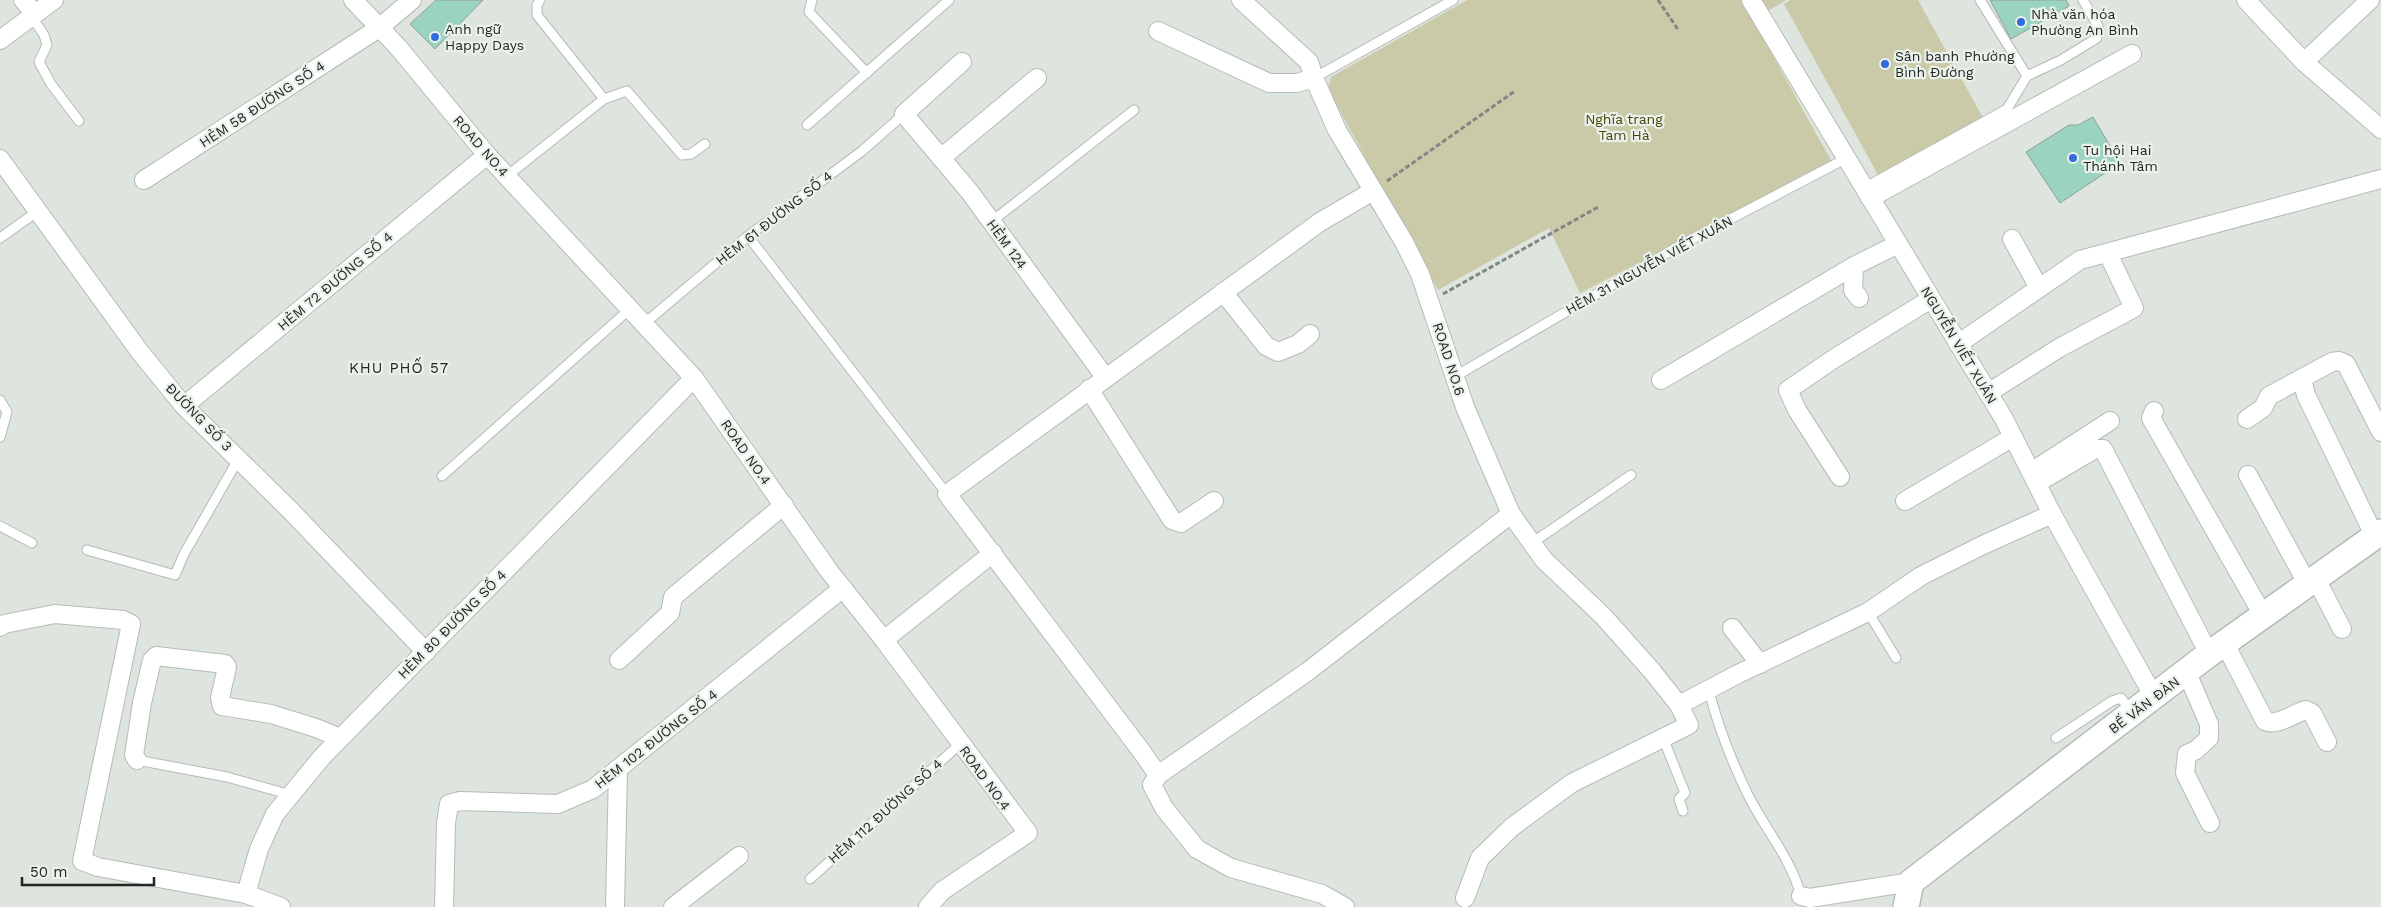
<svg xmlns="http://www.w3.org/2000/svg" width="2381" height="907" font-family="'Work Sans',sans-serif">
  <style>
    .green { fill: #cac9a8 }
    .building { fill: #9ad3c0; stroke: #929d99 }
    .lines { fill: none; stroke-linecap: round; stroke-linejoin: round }
    .lane-casing { stroke: #b4bcb5; stroke-width: 11 }
    .street-casing { stroke: #b4bcb5; stroke-width: 20 }
    .secondary-casing { stroke: #b4bcb5; stroke-width: 28 }
    .path { stroke: #818782; stroke-width: 3; stroke-dasharray: 5 2.5; stroke-linecap: butt }
    .lane { stroke: #fff; stroke-width: 9 }
    .street { stroke: #fff; stroke-width: 18 }
    .secondary { stroke: #fff; stroke-width: 25 }
    .poi-dot { fill: #326bda; stroke: #eaf2eb; stroke-width: 2 }
    .labels { text-anchor: middle; dominant-baseline: central; stroke-width: 4.5; stroke-linejoin: round; paint-order: stroke }
    .poi-label { font-size: 14px; fill: #232724; stroke: #eaf2eb; text-anchor: start }
    .street-label { font-size: 14px; fill: #232724; stroke: #eaf2eb }
    .park-label { font-size: 14px; fill: #4b460b; stroke: #eaf2eb }
    .neighbourhood-label { font-size: 15px; letter-spacing: 1px; fill: #232724; stroke: #eaf2eb }
  </style>
  <rect width="100%" height="100%" fill="#dde5de"/>
  <g class="green">
    <polygon points="1467,0 1786,0 1753,20 1833,164 1580,293 1549,228 1438,290 1328,89 1331,77"/>
    <polygon points="1790,0 1918,0 1987,125 1883,184 1784,4"/>
  </g>
  <g class="building">
    <polygon points="436,0 483,0 435,49 410,24"/>
    <polygon points="1990,0 2066,0 2069,6 2011,39"/>
    <polygon points="2093,117 2120,163 2060,203 2026,152 2069,125 2078,125"/>
  </g>
  <g class="lines">
    <defs>
      <g id="lane">
        <polyline points="540,0 537,5 537,15 604,99"/>
        <polyline points="812,0 809,12 867,73"/>
        <polyline points="32,17 44,35 47,45 39,62 51,84 79,121"/>
        <polyline points="2027,76 2061,60 2097,38 2098,26 2083,0"/>
        <polyline points="1314,78 1453,0"/>
        <polyline points="807,125 949,0"/>
        <polyline points="507,176 604,99 627,91 682,155 691,154 705,144"/>
        <polyline points="1864,188 2007,109 2027,76 1980,0"/>
        <polyline points="991,222 1134,110"/>
        <polyline points="748,236 947,494"/>
        <polyline points="0,238 38,211"/>
        <polyline points="645,323 748,236 862,151 904,114"/>
        <polyline points="1454,377 1681,245 1845,159"/>
        <polyline points="0,400 7,412 0,437"/>
        <polyline points="442,476 631,308"/>
        <polyline points="0,526 32,543"/>
        <polyline points="1532,543 1631,475"/>
        <polyline points="87,550 175,575 184,554 239,458"/>
        <polyline points="1868,612 1896,658"/>
        <path d="M1709,691c9,35 23,71 39,104 17,34 43,63 53,101"/>
        <polyline points="1663,738 1685,793 1679,799 1683,811"/>
        <polyline points="2056,738 2112,701 2121,698 2131,711"/>
        <polyline points="137,760 227,777 291,795"/>
        <polyline points="810,879 960,744"/>
      </g>
      <g id="street">
        <polyline points="23,0 35,14"/>
        <polyline points="353,0 398,47 487,155 694,378 829,571 884,640 1028,833 942,891 928,907"/>
        <polyline points="1241,0 1309,62 1314,78 1337,130 1404,242 1420,274 1465,407 1511,514 1544,560 1603,616 1652,671 1679,705 1689,725 1572,783 1512,827 1480,858 1465,898"/>
        <polyline points="1751,0 2004,419 2052,514 2154,697"/>
        <polyline points="2246,0 2304,62 2381,129"/>
        <polyline points="1158,31 1269,83 1297,83 1314,78"/>
        <polyline points="0,40 54,0"/>
        <polyline points="962,62 904,114 969,191 1105,377"/>
        <polyline points="2304,62 2370,0"/>
        <polyline points="941,158 1037,78"/>
        <polyline points="0,159 140,352 184,406 289,509 426,652"/>
        <polyline points="144,180 379,28 412,0"/>
        <polyline points="1870,198 2132,54"/>
        <polyline points="2012,239 2039,288"/>
        <polyline points="1223,292 1266,346 1278,352 1298,344 1310,334"/>
        <polyline points="1859,298 1853,290 1854,266 1898,244"/>
        <polyline points="1958,344 2080,260 2381,179"/>
        <polyline points="2302,379 2306,395 2375,537"/>
        <polyline points="1661,380 1854,266"/>
        <polyline points="1089,389 1172,520 1181,523 1214,501"/>
        <polyline points="1988,393 2059,348 2134,308 2108,254"/>
        <polyline points="184,406 487,155"/>
        <polyline points="2154,411 2151,418 2264,617"/>
        <polyline points="2247,419 2263,408 2269,396 2332,362 2339,361 2346,364 2381,432"/>
        <polyline points="2031,472 2110,421"/>
        <polyline points="2248,475 2308,585"/>
        <polyline points="1840,477 1797,410 1788,390 1835,358 1931,299"/>
        <polyline points="2037,483 2095,449 2103,449 2209,654"/>
        <polyline points="1905,501 2013,437"/>
        <polyline points="2316,579 2342,629"/>
        <polyline points="0,627 4,624 55,614 123,620 131,624 82,861 98,867 246,894 281,907"/>
        <polyline points="1732,628 1760,664"/>
        <polyline points="884,640 993,553"/>
        <path d="M2225,644l40,77c12,6 29,-8 41,-11l6,3 15,29"/>
        <polyline points="619,660 670,613 673,597 784,505"/>
        <polyline points="2187,673 2209,724 2209,738 2196,750 2187,754 2185,773 2210,823"/>
        <polyline points="1679,705 1738,674 1868,612 1921,576 1985,544 2052,514"/>
        <polyline points="137,760 134,755 142,703 152,660 156,656 225,664 227,667 220,698 222,706 271,714 316,728 340,738"/>
        <polyline points="1158,775 1307,672 1511,514"/>
        <polyline points="246,894 259,849 275,814 322,757 694,378"/>
        <polyline points="1801,896 1810,898 1911,882"/>
        <polyline points="444,907 446,823 449,804 460,801 558,804 593,789 843,588"/>
        <polyline points="615,907 618,770"/>
        <polyline points="673,907 739,856"/>
        <polyline points="1345,907 1322,894 1231,868 1197,849 1164,808 1152,785 1158,775 1142,752 947,494 1320,222 1373,191"/>
      </g>
      <polyline id="secondary" points="1906,907 1911,882 2209,654 2381,532"/>
    </defs>
    <use href="#lane" class="lane-casing"/>
    <use href="#street" class="street-casing"/>
    <use href="#secondary" class="secondary-casing"/>
    <g class="path">
      <polyline points="1658,0 1679,31"/>
      <polyline points="1387,181 1515,91"/>
      <polyline points="1443,294 1600,206"/>
    </g>
    <use href="#lane" class="lane"/>
    <use href="#street" class="street"/>
    <use href="#secondary" class="secondary"/>
  </g>
  <g class="poi-dot">
    <circle cx="2021" cy="22" r="5"/>
    <circle cx="435" cy="37" r="5"/>
    <circle cx="1885" cy="64" r="5"/>
    <circle cx="2073" cy="158" r="5"/>
  </g>
  <g class="labels">
    <g class="poi-label">
      <text x="2031" y="14">Nhà văn hóa<tspan x="2031" dy="16">Phường An Bình</tspan></text>
      <text x="445" y="29">Anh ngữ<tspan x="445" dy="16">Happy Days</tspan></text>
      <text x="1895" y="56">Sân banh Phường<tspan x="1895" dy="16">Bình Đường</tspan></text>
      <text x="2083" y="150">Tu hội Hai<tspan x="2083" dy="16">Thánh Tâm</tspan></text>
    </g>
    <g class="street-label">
      <text transform="translate(262 104) rotate(-33)">HẺM 58 ĐƯỜNG SỐ 4</text>
      <text transform="translate(481 146) rotate(49)">ROAD NO.4</text>
      <text transform="translate(774 218) rotate(-38)">HẺM 61 ĐƯỜNG SỐ 4</text>
      <text transform="translate(1007 244) rotate(54)">HẺM 124</text>
      <text transform="translate(1649 265) rotate(-29)">HẺM 31 NGUYỄN VIẾT XUÂN</text>
      <text transform="translate(335 281) rotate(-40)">HẺM 72 ĐƯỜNG SỐ 4</text>
      <text transform="translate(1959 345) rotate(59)">NGUYỄN VIẾT XUÂN</text>
      <text transform="translate(1449 359) rotate(72)">ROAD NO.6</text>
      <text transform="translate(199 417) rotate(46)">ĐƯỜNG SỐ 3</text>
      <text transform="translate(746 452) rotate(55)">ROAD NO.4</text>
      <text transform="translate(452 624) rotate(-45)">HẺM 80 ĐƯỜNG SỐ 4</text>
      <text transform="translate(2144 705) rotate(-37)">BẾ VĂN ĐÀN</text>
      <text transform="translate(656 739) rotate(-38)">HẺM 102 ĐƯỜNG SỐ 4</text>
      <text transform="translate(985 778) rotate(54)">ROAD NO.4</text>
      <text transform="translate(885 811) rotate(-42)">HẺM 112 ĐƯỜNG SỐ 4</text>
    </g>
    <g class="park-label">
      <text x="1624" y="119">Nghĩa trang<tspan x="1624" dy="16">Tam Hà</tspan></text>
    </g>
    <g class="neighbourhood-label">
      <text x="399" y="368">KHU PHỐ 57</text>
    </g>
  </g>
  <path d="M22 877v8h132v-8" fill="none" stroke="#232724" stroke-width="2.5"/>
  <text x="30" y="877" font-size="15" fill="#232724" stroke="#eaf2eb" stroke-width="4" paint-order="stroke">50 m</text>
</svg>
